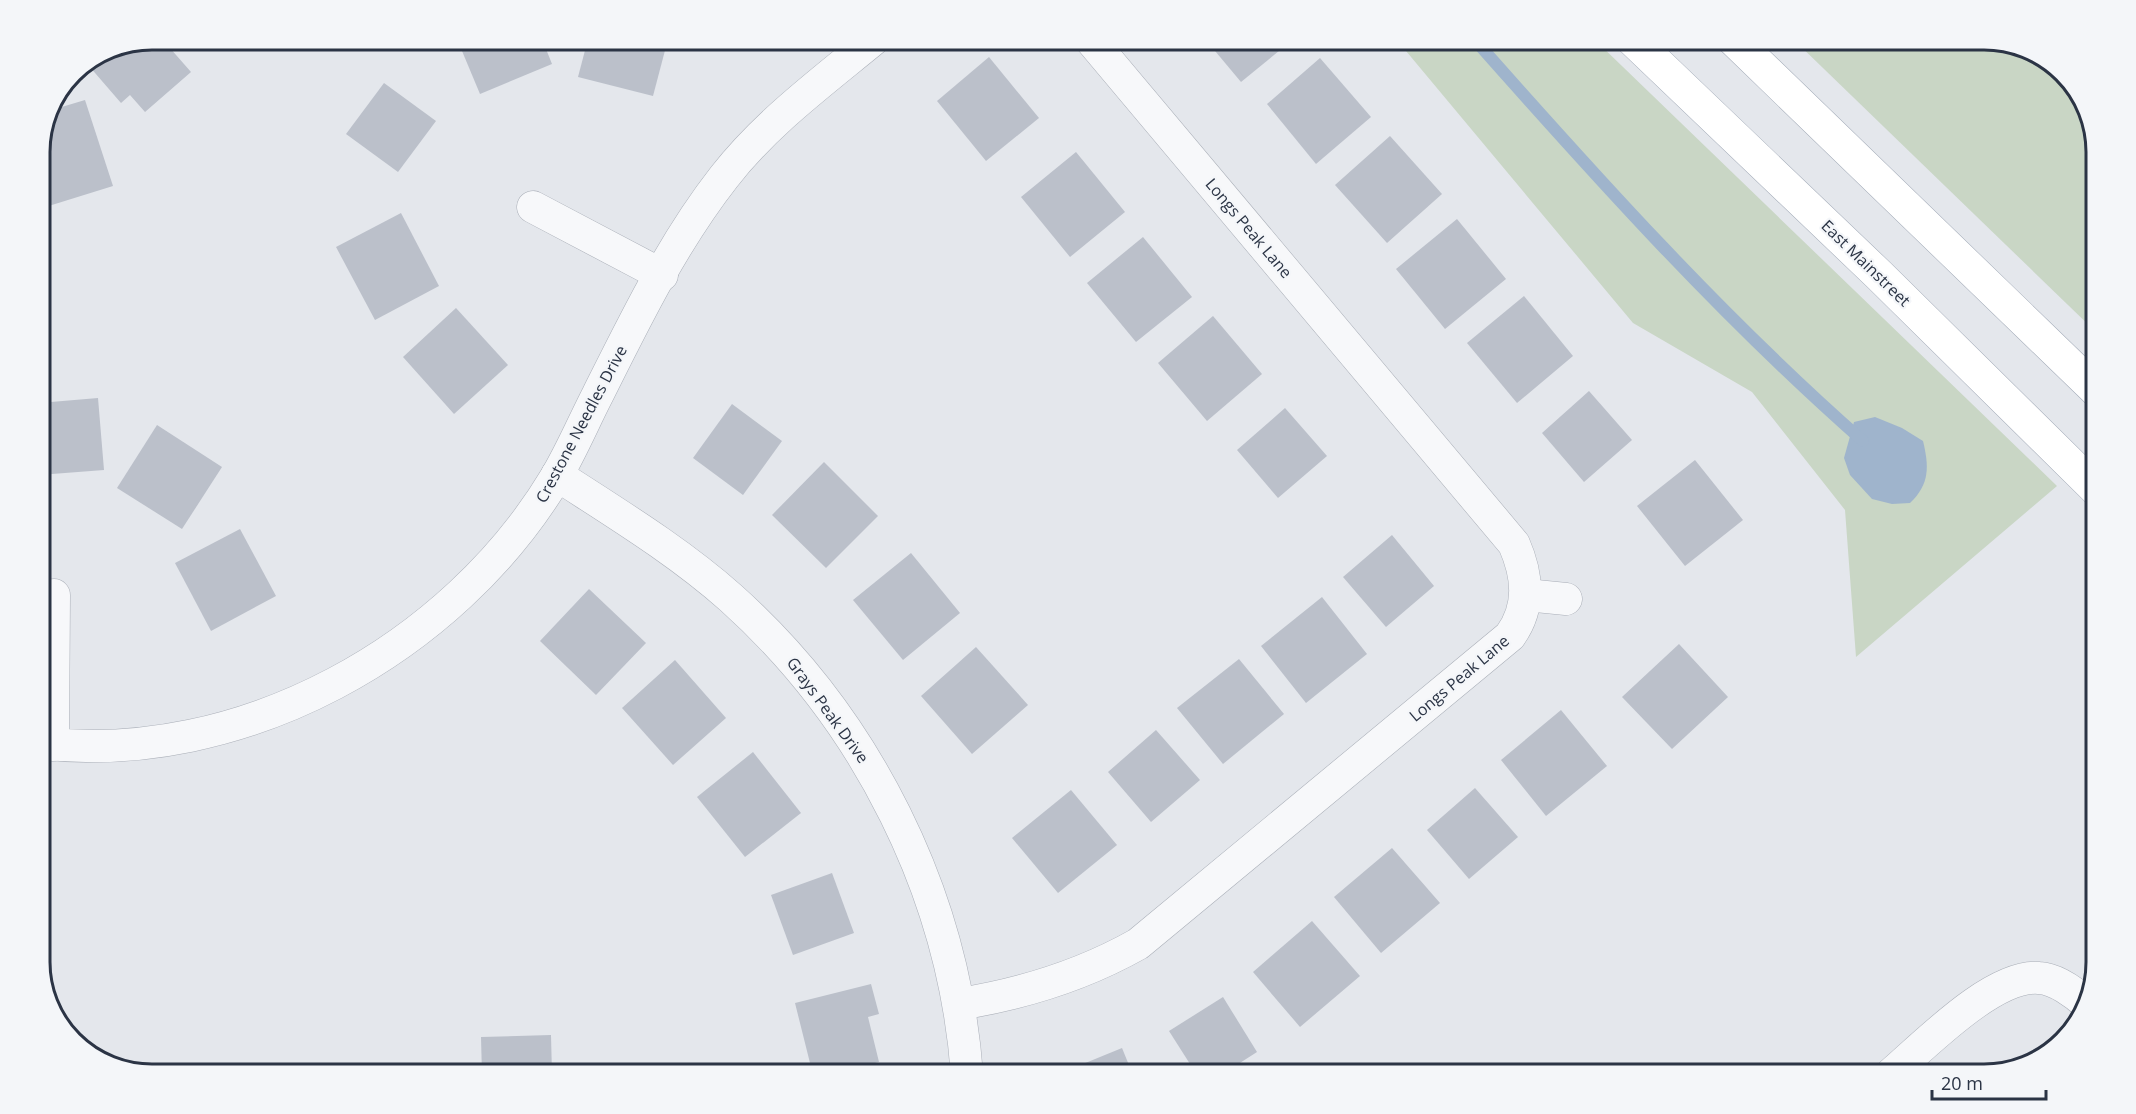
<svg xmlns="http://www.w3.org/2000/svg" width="2136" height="1114" font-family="'Open Sans',sans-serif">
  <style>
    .green { fill: #c9d6c5 }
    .water { fill: #9fb4cc }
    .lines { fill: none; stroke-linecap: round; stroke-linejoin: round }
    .stream { stroke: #9fb4cc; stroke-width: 12 }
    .building { fill: #bbc0ca }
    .street-casing { stroke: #a9aeb7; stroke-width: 33 }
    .primary-casing { stroke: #a3abb8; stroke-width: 34 }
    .street { stroke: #f7f8fa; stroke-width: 32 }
    .primary { stroke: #fff; stroke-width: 33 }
    .labels { text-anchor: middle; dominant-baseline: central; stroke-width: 4.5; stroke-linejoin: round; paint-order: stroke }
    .street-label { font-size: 16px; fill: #2b3445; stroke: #f4f6f9 }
    .rim { fill: none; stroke: #2b3445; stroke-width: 3 }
  </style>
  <rect width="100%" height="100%" fill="#e4e7ec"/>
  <g class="green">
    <polygon points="1396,39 1594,39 2057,486 1856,657 1845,510 1752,392 1633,323"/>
    <polygon points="1793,39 1985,39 2035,51 2078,89 2097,144 2097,333"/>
  </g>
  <path class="water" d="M1875,417l27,11 21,13c6,25 7,43 -13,62l-18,1 -20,-5 -22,-24 -6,-17 10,-36z"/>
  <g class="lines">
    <path class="stream" d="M1474,39c124,140 248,278 389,402"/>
  </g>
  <g class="building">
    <polygon points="151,39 162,39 191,72 145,112 130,95 121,103 89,66 110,47"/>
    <polygon points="457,39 542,39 552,64 480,94"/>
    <polygon points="588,39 668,39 653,96 578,77"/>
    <polygon points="1205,39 1288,39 1290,42 1241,82"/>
    <polygon points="989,57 1039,118 986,161 937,101"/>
    <polygon points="1320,58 1371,117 1316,164 1267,104"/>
    <polygon points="384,83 436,121 398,172 346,134"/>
    <polygon points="85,100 113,186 39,209 39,144 55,109"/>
    <polygon points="1390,136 1442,194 1387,243 1335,185"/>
    <polygon points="1076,152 1125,212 1070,257 1021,197"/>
    <polygon points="401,213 439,286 375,320 336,247"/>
    <polygon points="1457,219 1506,279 1445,329 1396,269"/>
    <polygon points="1143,237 1192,297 1136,342 1087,283"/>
    <polygon points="1524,296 1573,356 1517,403 1467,343"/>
    <polygon points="456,308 508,365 454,414 403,357"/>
    <polygon points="1213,316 1262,374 1207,421 1158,363"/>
    <polygon points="1589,391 1632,440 1584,482 1542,433"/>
    <polygon points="98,398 104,470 39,475 39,403"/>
    <polygon points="732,404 782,441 743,495 693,458"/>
    <polygon points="1285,408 1327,456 1278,498 1237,450"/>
    <polygon points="157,425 222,467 182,529 117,488"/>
    <polygon points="1695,460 1743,520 1685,566 1637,506"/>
    <polygon points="824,462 878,516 826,568 772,515"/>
    <polygon points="240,529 276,596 211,631 175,563"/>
    <polygon points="1392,535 1434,586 1386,627 1343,577"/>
    <polygon points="911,553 960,613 903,660 853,600"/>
    <polygon points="589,589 646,643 596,695 540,641"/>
    <polygon points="1322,597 1367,654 1306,703 1261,646"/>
    <polygon points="1679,644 1728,697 1672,749 1622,697"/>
    <polygon points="976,647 1028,705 972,754 921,696"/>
    <polygon points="1239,659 1284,714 1223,764 1177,708"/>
    <polygon points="675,660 726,718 673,765 622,708"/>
    <polygon points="1561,710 1607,766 1546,816 1501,760"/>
    <polygon points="1156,730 1200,780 1151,822 1108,772"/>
    <polygon points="753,752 801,813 745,857 697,797"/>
    <polygon points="1475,788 1518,837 1469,879 1427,830"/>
    <polygon points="1071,790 1117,845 1058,893 1012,838"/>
    <polygon points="1392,848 1440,903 1381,953 1334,897"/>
    <polygon points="832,873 854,933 793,955 771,895"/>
    <polygon points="1312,921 1360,976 1300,1027 1253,972"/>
    <polygon points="871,984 879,1014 868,1017 879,1062 825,1075 813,1075 795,1003"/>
    <polygon points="1223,997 1257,1052 1221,1075 1197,1075 1169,1031"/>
    <polygon points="551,1035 552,1075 482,1075 481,1037"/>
    <polygon points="1122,1048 1133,1075 1056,1075"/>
  </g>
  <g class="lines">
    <defs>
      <g id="street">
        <polyline points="533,207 662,275"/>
        <path d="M557,475c60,39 121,76 174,123 136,122 223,296 236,477"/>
        <polyline points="1526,595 1566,599"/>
        <path d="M39,743c202,24 414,-94 517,-266 16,-27 28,-56 42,-83 37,-74 75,-152 126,-217 42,-54 98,-95 150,-138"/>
        <polyline points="53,745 54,595"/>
        <path d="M959,1004c63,-10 124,-29 179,-60l372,-308c21,-29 18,-60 4,-92l-424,-505"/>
        <path d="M1890,1075c34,-29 103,-101 149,-97 17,1 36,15 48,26"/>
      </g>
      <g id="primary">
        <polyline points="1632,39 1879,275 2097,490"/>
        <polyline points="1733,39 2097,391"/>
      </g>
    </defs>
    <use href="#street" class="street-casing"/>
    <use href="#primary" class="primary-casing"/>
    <use href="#street" class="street"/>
    <use href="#primary" class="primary"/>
  </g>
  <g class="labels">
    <g class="street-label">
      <text transform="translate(1249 228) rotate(50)">Longs Peak Lane</text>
      <text transform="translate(1866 263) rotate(44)">East Mainstreet</text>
      <text transform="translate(581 424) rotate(-62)">Crestone Needles Drive</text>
      <text transform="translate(1459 678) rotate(-40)">Longs Peak Lane</text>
      <text transform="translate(828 710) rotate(54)">Grays Peak Drive</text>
    </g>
  </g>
  <path d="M0 0H2136V1114H0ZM152 50H1984A102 102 0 0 1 2086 152V962A102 102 0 0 1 1984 1064H152A102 102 0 0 1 50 962V152A102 102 0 0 1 152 50Z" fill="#f4f6f9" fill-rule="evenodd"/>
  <path class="rim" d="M152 50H1984A102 102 0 0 1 2086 152V962A102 102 0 0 1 1984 1064H152A102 102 0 0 1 50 962V152A102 102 0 0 1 152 50Z"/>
  <path d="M1932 1090v9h114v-9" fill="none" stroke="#2b3445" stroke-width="3"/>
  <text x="1941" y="1090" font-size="18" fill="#2b3445" stroke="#f4f6f9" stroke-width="4.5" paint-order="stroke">20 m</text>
</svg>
